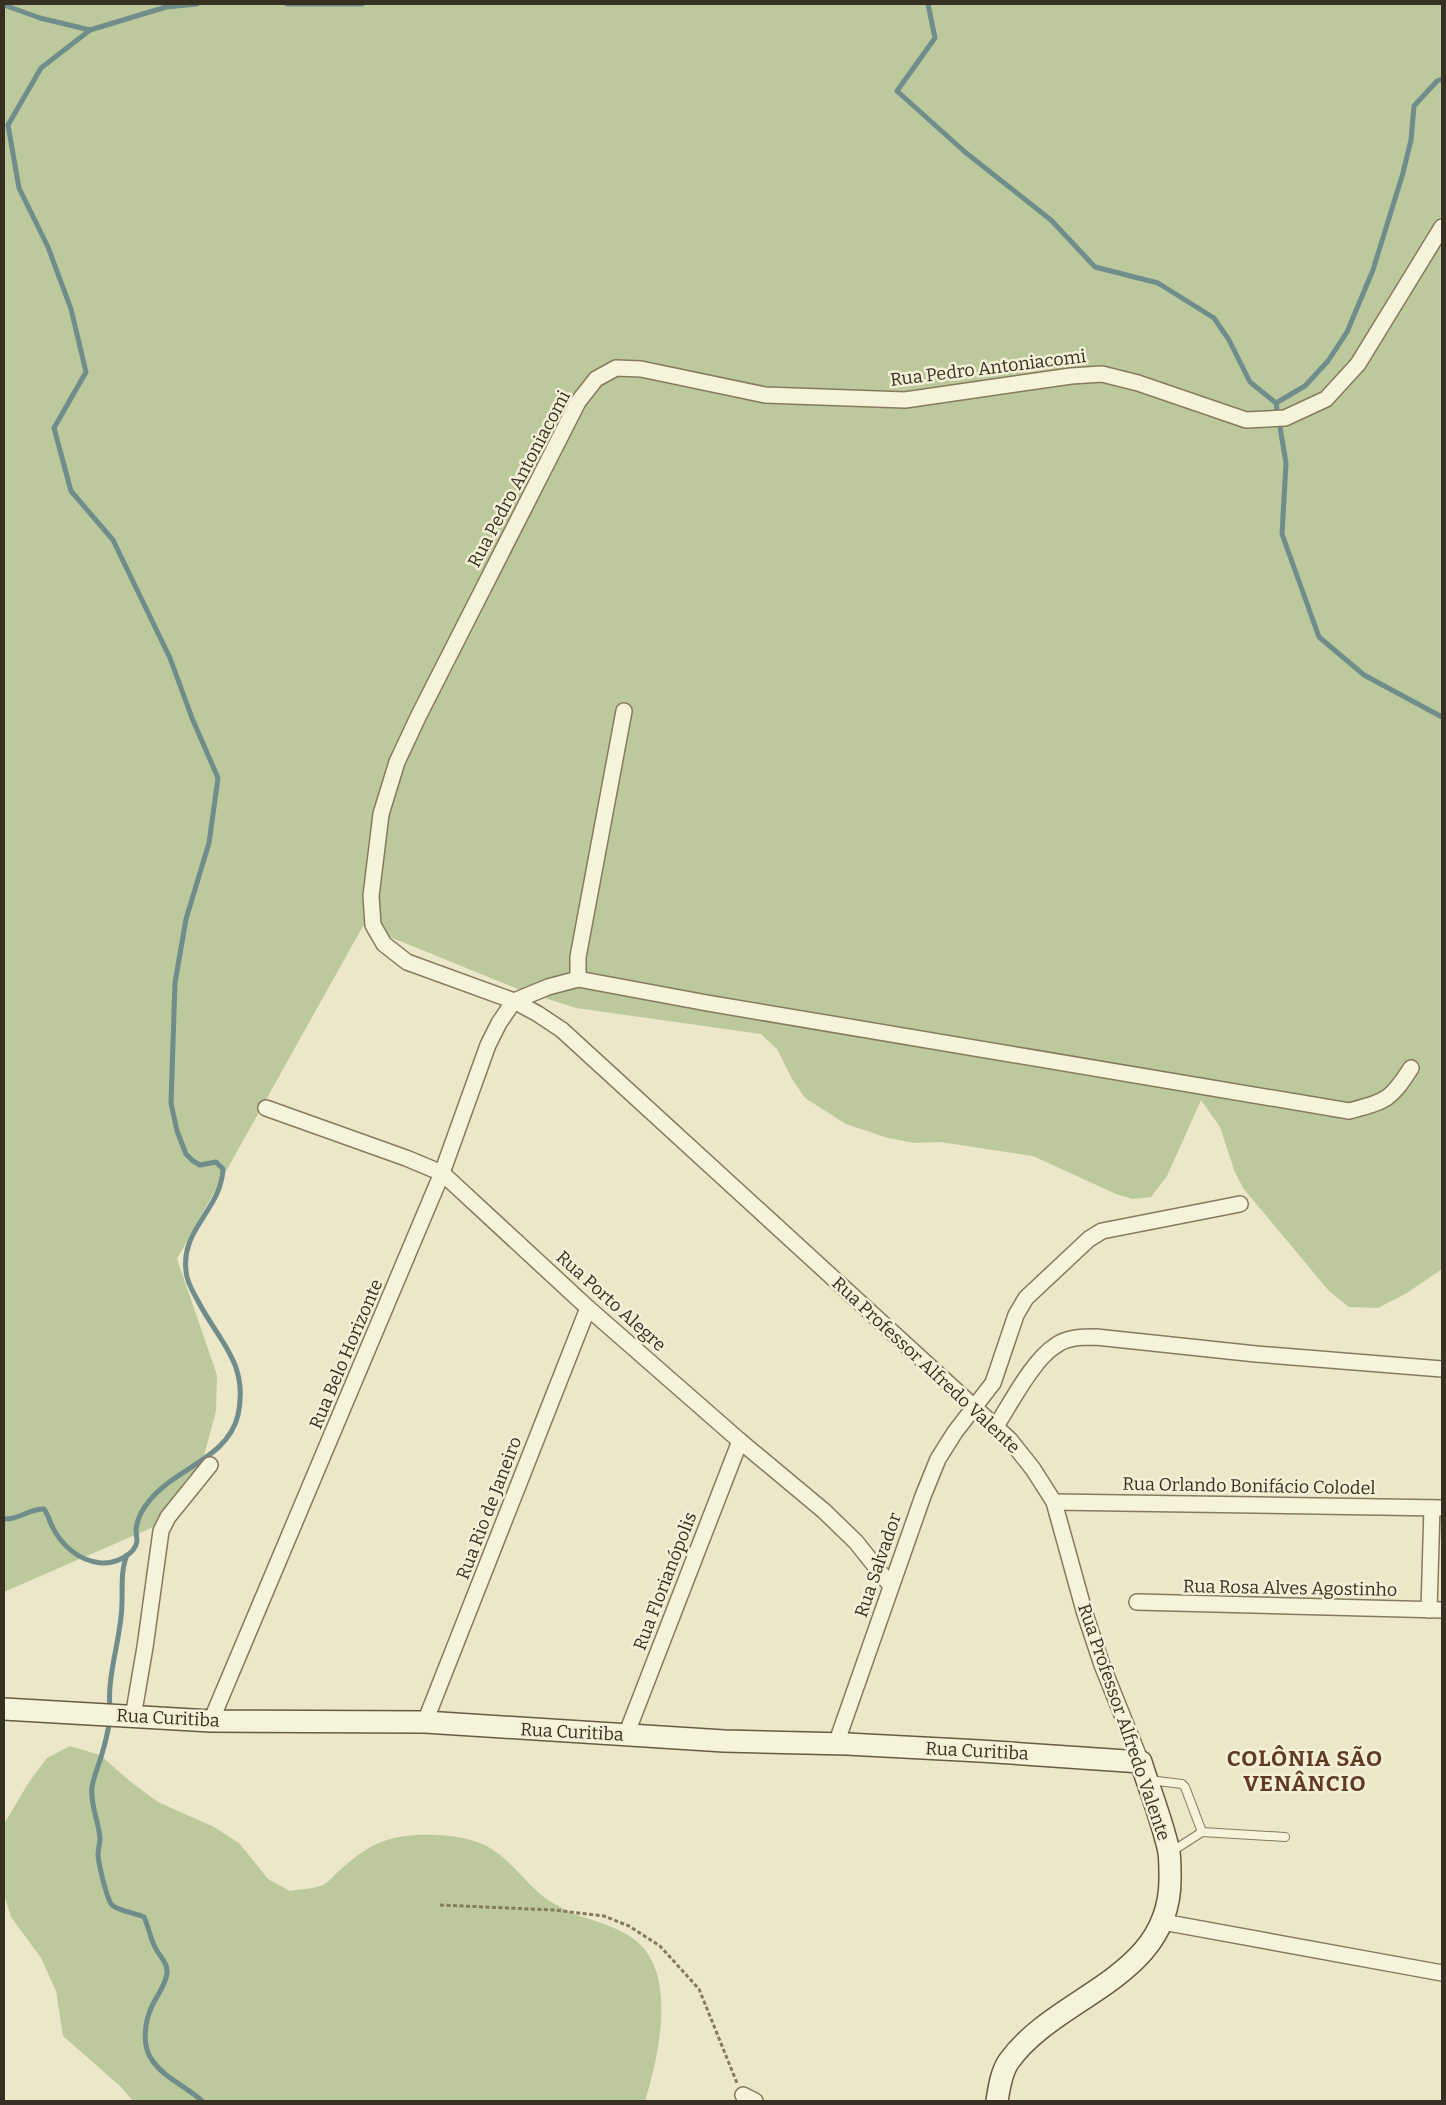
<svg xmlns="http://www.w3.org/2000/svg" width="1446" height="2105" font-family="Bitter,serif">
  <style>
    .green { fill: #bcc99c }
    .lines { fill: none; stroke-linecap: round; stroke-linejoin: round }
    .stream { stroke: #708d8b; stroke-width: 5 }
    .lane-casing { stroke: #867a5e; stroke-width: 10 }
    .street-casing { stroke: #867a5e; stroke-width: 18 }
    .secondary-casing { stroke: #685b41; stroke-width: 24 }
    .path { stroke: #867a5e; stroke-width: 3; stroke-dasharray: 4 2.5; stroke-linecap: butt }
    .lane { stroke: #f6f3db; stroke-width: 8 }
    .street { stroke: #f6f3db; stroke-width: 15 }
    .secondary { stroke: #f6f3db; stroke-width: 21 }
    .labels { text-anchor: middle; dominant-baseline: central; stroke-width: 5; stroke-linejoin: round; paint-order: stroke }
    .street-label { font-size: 18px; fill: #372f21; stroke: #f3f0d7 }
    .district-label { font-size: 22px; font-weight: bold; letter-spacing: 1px; fill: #613a23; stroke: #f3f0d7 }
  </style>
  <rect width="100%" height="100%" fill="#ebe7c8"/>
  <g class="green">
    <polygon points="4,4 1442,4 1442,1269 1407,1293 1378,1308 1349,1307 1329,1291 1243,1188 1234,1170 1220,1127 1201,1100 1167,1176 1151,1197 1133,1199 1116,1194 1033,1156 940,1142 914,1143 888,1138 846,1124 805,1098 792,1079 777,1049 761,1034 576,1008 523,991 363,926 177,1259 217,1375 216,1411 202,1463 174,1512 151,1528 4,1592"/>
    <path d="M70,1746l30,9 32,28 26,19 56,25 25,16 29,36 22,12c10,-2 24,-2 33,-6 6,-3 12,-11 17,-15 22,-19 36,-30 66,-34 18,-3 54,-1 71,6 25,8 42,33 61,50 6,6 14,10 22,15 30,17 74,17 92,54 19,38 5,101 -7,140h-512l-13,-15 -57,-50 -7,-45 -15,-33 -30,-41 -7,-23v-70l25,-42 18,-24z"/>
  </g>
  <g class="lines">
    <g class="stream">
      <polyline points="287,4 362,4"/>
      <polyline points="928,4 935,38 897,91 965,152 1051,220 1095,267 1158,283 1214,318 1229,340 1250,382 1276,403 1286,463 1282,534 1319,637 1364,675 1442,717"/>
      <polyline points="4,5 40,18 90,30"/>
      <polyline points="1276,403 1305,386 1328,361 1347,332 1373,270 1403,173 1411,140 1414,106 1437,81 1442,79"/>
      <path d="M4,1519c16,1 26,-11 40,-10 4,5 5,11 8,17 9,19 27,35 49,37 12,1 34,-7 36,-22 0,-3 -1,-7 -1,-11 1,-11 7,-22 14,-30 26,-32 78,-42 88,-85 11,-52 -19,-73 -40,-114 -4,-7 -9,-16 -11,-24 -10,-47 34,-65 36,-108l-7,-7 -16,3 -7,-4 -7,-7 -9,-23 -6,-28 4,-120 11,-64 23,-76 9,-65 -26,-60 -22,-60 -57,-118 -42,-49 -17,-63 32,-56 -15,-63 -23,-62 -29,-59 -11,-63 33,-57 49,-38 76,-23 31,-3"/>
      <path d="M110,1709c-3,-30 8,-62 11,-92 3,-21 -2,-43 6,-62"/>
      <path d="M110,1720c-2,10 -4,21 -7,30 -3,13 -9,24 -11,37 -2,19 7,34 8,52 0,5 -2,10 -2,15 0,8 9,46 14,51 9,7 21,7 32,12 5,10 6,22 12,32 4,8 12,14 11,24 -1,11 -9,21 -14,31 -8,15 -12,41 -1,56 12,18 34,26 50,41"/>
    </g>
    <defs>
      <g id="lane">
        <polyline points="1149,1780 1182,1784 1185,1787 1202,1832"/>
        <polyline points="1171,1852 1202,1832 1285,1837"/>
      </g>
      <g id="street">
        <path d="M578,979l129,24 642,108c37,-10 41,-10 62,-43"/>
        <polyline points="514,1001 548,987 578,979 578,957 624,711"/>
        <polyline points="266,1108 406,1158 442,1173 588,1308 740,1441 824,1511 856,1542 891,1586"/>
        <path d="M996,1426c15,-23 37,-66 59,-80 12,-9 26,-9 41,-9l160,17 186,15"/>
        <polyline points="1054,1502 1442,1508"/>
        <polyline points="1137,1602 1442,1610"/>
        <polyline points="1429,1610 1432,1508"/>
        <polyline points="133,1717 145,1647 161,1531 168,1517 210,1465"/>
        <polyline points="211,1721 442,1173 488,1045 499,1023 514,1001"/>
        <polyline points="425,1722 588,1308"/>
        <polyline points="626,1735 740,1441"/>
        <polyline points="836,1744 923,1496 938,1459 955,1432 993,1383 1016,1315 1026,1298 1089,1239 1102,1231 1240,1204"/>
        <polyline points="1141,1762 1102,1665 1085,1614 1054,1502 1033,1469 1010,1440 562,1030 538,1014 514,1001 407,962 384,944 373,925 371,896 381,814 397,762 419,715 578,402 596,379 616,368 641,369 765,395 905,400 1071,376 1102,374 1138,383 1246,420 1285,418 1326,399 1358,364 1442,227"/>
        <polyline points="1163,1922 1442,1973"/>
        <polyline points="743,2095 755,2101"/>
      </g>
      <path id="secondary" d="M4,1709l207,12 214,1 299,19 123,3 133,7 161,11c9,29 22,61 28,90 1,8 1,16 1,23 3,104 -112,118 -161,186 -8,11 -10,28 -12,40"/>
    </defs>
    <use href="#lane" class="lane-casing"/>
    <use href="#street" class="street-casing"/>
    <use href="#secondary" class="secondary-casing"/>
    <polyline class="path" points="440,1905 554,1910 604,1916 629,1926 660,1946 699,1989 737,2083"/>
    <use href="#lane" class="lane"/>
    <use href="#street" class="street"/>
    <use href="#secondary" class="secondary"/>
  </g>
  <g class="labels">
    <g class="street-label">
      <text transform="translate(988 368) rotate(-7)">Rua Pedro Antoniacomi</text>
      <text transform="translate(519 479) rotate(-62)">Rua Pedro Antoniacomi</text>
      <text transform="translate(611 1301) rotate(42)">Rua Porto Alegre</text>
      <text transform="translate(346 1354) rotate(-67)">Rua Belo Horizonte</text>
      <text transform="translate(926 1365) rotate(43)">Rua Professor Alfredo Valente</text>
      <text transform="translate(1249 1486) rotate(1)">Rua Orlando Bonifácio Colodel</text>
      <text transform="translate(489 1508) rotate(-69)">Rua Rio de Janeiro</text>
      <text transform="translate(878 1565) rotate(-71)">Rua Salvador</text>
      <text transform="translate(665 1581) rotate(-69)">Rua Florianópolis</text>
      <text transform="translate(1290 1588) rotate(1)">Rua Rosa Alves Agostinho</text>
      <text transform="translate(168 1718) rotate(3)">Rua Curitiba</text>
      <text transform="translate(1124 1722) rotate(71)">Rua Professor Alfredo Valente</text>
      <text transform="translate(572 1732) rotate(3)">Rua Curitiba</text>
      <text transform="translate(977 1751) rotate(3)">Rua Curitiba</text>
    </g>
    <g class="district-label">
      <text x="1305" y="1758">COLÔNIA SÃO<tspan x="1305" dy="25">VENÂNCIO</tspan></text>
    </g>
  </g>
  <rect width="1446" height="2105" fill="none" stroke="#372f21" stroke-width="10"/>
</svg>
